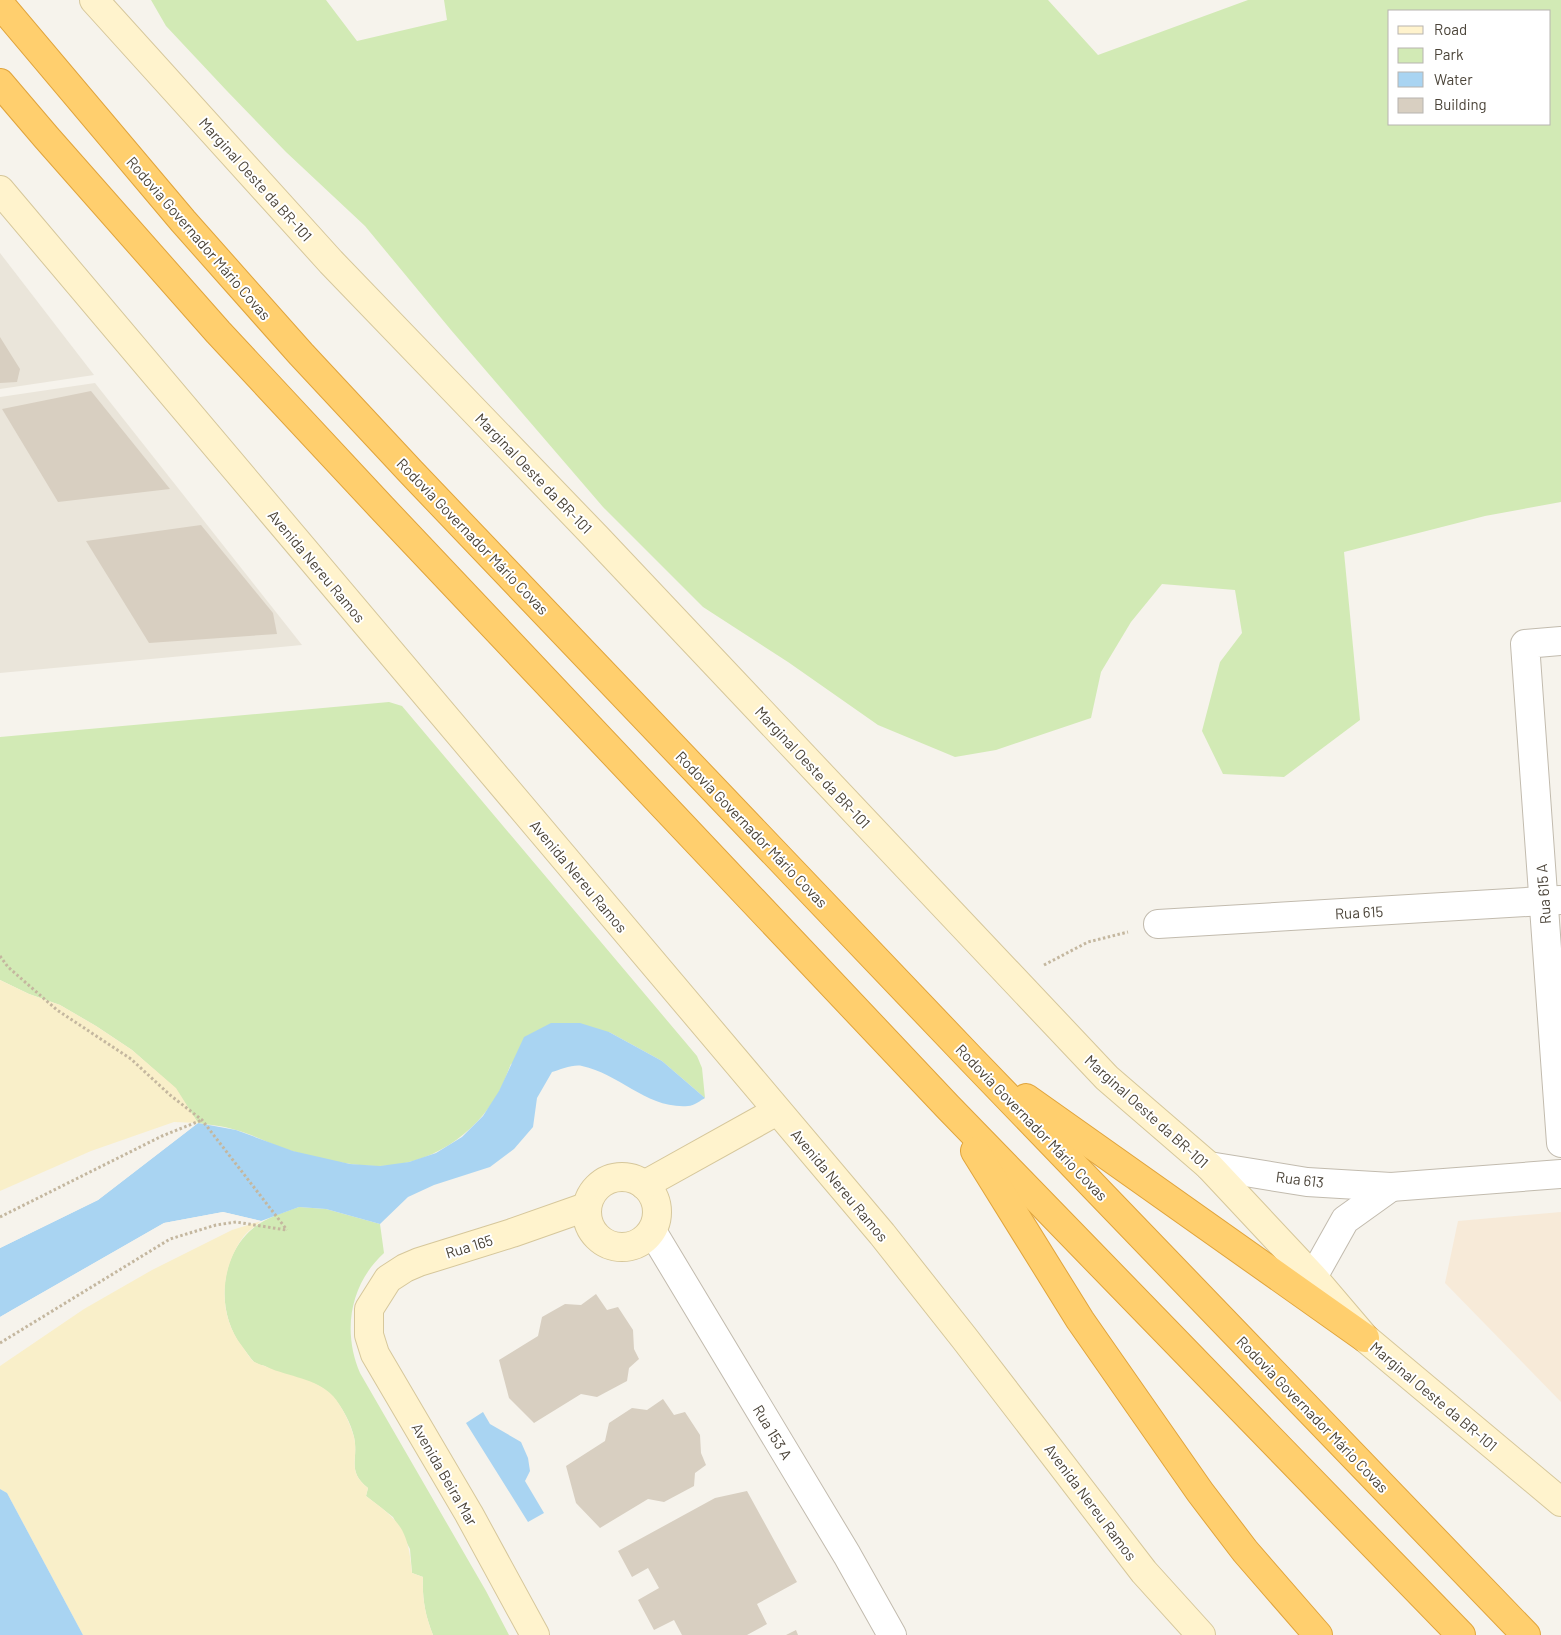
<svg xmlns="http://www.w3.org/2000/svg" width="1561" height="1635" font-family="Barlow,sans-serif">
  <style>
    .residential { fill: #eae5da }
    .commercial { fill: #f7ead8 }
    .green { fill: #d2eab5; fill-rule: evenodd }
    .sand { fill: #f9efc9 }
    .water { fill: #a9d4f2 }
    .pier { fill: #f6f3ec }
    .building { fill: #d8cfc1 }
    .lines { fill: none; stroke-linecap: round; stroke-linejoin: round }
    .minor-casing { stroke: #c2bbae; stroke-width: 30 }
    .secondary-casing { stroke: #d6c79b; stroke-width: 30 }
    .motorway-casing { stroke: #e0a43c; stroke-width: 30 }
    .path { stroke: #c4b79f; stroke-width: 3; stroke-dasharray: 2.5 2.5; stroke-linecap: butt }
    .minor { stroke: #fff; stroke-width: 28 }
    .secondary { stroke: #fff3cd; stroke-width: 28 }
    .motorway { stroke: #ffcf6e; stroke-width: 28 }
    .labels { text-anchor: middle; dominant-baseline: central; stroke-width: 4; stroke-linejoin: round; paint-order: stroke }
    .street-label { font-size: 15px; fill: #4b4439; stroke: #fff }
  </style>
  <rect width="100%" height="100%" fill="#f6f3ec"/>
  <g class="residential">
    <polygon points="0,253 94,375 0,389"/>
    <polygon points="95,383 302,645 0,673 0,397"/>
  </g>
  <polygon class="commercial" points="1561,1212 1561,1402 1445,1283 1458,1221"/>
  <g class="green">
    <path d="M151,0h175l31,41 90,-21 -3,-20h604l50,55 150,-55h313v502l-76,14 -141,36 16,168 -76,57 -61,-3 -21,-43 18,-69 22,-29 -7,-43 -73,-6 -31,38 -30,50 -10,46 -95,32 -41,7 -77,-32 -90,-63 -85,-55 -100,-100 -152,-177 -86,-104 -79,-74 -59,-61 -61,-65zM1550,11v113h-160v-113z"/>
    <path d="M389,702l13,4 295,350 5,12 3,30 -43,-37 -53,-29 -98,32c-4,9 -7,19 -12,28 -24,43 -70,74 -121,74 -28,0 -58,-7 -86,-15 -19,-5 -37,-16 -56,-21 -12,-4 -26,-5 -38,-7l-23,-35 -43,-38 -36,-24 -36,-21 -31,-11 -29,-14v-243z"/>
    <path d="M299,1207l27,2 54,15 4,29c-34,31 -42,78 -24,120l126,218 23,44h-76c-8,-20 -11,-37 -10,-58l-11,-4 -2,-24 -17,-32 -27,-21 2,-8c-22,-18 -9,-28 -14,-51 -3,-14 -12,-30 -21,-40 -14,-16 -33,-17 -51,-23 -6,-2 -12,-5 -17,-8 -4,-1 -8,-2 -11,-4 -4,-4 -8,-11 -12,-15 -24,-32 -24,-82 4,-112 14,-16 34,-21 53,-28z"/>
  </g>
  <g class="sand">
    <polygon points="0,980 29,994 60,1005 96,1026 132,1050 176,1088 198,1123 174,1122 91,1151 0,1191"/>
    <path d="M261,1221c-5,5 -12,9 -17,15 -24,32 -27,78 -2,110 3,4 7,11 11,15 4,3 10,4 14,6 22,10 49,11 66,29 9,10 17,27 21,41 5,23 -8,33 14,51l-2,8c35,26 42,33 46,77l11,4c-1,21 2,38 10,58h-350l-76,-142 -7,-4v-123l84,-57 68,-39 80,-40z"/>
  </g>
  <g class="water">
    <path d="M551,1023h29l29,9 53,29 43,37c-4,2 -11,8 -17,8 -41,3 -68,-32 -106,-40 -9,-2 -22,4 -30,6l-15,26 -4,29 -19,22 -24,18 -56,18 -26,12 -28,27 -54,-15 -27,-2 -38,14 -38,-9 -59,11 -164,94v-69l98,-48 100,-77 38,7 57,21 57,13 30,2 29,-4 27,-9 26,-16 21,-21 16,-25 25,-54z"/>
    <polygon points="483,1412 490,1424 521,1442 528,1458 530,1471 525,1481 544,1513 528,1522 466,1423"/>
    <polygon points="0,1489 7,1493 83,1635 0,1635"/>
  </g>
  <g class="pier">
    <polygon points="194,1123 198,1123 98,1200 0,1248 0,1245 96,1198"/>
    <polygon points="223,1212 261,1221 257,1222 223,1215 165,1225 0,1320 0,1317 12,1310 164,1223"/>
  </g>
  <g class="building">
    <polygon points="0,337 20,369 17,382 0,383"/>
    <polygon points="91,391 170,489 58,502 2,409"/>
    <polygon points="201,525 273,613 277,634 149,643 86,541"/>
    <polygon points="596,1294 607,1310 618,1307 633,1330 634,1349 639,1359 629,1368 627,1381 597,1397 581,1394 534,1423 509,1398 499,1360 538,1336 542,1317 565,1304 581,1305"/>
    <polygon points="663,1399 674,1415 685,1412 700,1435 701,1453 706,1465 695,1473 694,1486 664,1502 648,1499 600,1528 576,1503 566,1466 605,1441 609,1423 632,1408 647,1410"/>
    <polygon points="747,1491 797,1582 757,1604 767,1624 747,1635 682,1635 674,1620 654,1630 638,1600 659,1588 648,1568 632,1577 618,1551 715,1498"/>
    <polygon points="796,1630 798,1635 786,1635"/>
  </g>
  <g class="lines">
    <defs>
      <g id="minor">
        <polyline points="1561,641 1525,644 1561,1143"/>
        <polyline points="1158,924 1560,900"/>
        <polyline points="1209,1166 1307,1182 1391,1187 1561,1174"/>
        <polyline points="652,1231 847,1555 892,1635"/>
        <polyline points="1313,1277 1345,1220 1391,1187"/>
      </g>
      <g id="secondary">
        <polyline points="94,0 331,262 596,537 1107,1078 1209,1166 1313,1277 1365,1338 1561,1502"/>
        <polyline points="0,190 882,1234 965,1339 1144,1572 1201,1635"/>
        <circle cx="622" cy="1212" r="35"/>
        <polyline points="644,1185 777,1111"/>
        <polyline points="535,1635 469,1514 375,1354 369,1335 369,1309 388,1279 405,1268 419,1262 512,1233 586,1207"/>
      </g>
      <g id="motorway">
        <polyline points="0,4 183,221 301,354 411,472 972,1060 1526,1635"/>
        <polyline points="0,83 46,137 218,332 382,508 948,1107 1461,1635"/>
        <polyline points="1026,1098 1365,1338"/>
        <polyline points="975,1151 1080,1320 1200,1492 1245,1551 1318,1635"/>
      </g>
    </defs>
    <use href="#minor" class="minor-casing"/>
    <use href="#secondary" class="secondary-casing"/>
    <use href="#motorway" class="motorway-casing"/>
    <g class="path">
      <polyline points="0,956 8,967 57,1010 131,1059 170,1095 202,1120 287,1230"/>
      <polyline points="1044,965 1088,942 1128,932"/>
      <polyline points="0,1217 162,1136 202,1120"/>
      <polyline points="0,1343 170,1239 216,1225 236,1222 286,1230"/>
    </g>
    <use href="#minor" class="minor"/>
    <use href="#secondary" class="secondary"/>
    <use href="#motorway" class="motorway"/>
  </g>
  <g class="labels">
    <g class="street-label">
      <text transform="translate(256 179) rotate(48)">Marginal Oeste da BR-101</text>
      <text transform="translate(199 238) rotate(49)">Rodovia Governador Mário Covas</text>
      <text transform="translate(534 473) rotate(46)">Marginal Oeste da BR-101</text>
      <text transform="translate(473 536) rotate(46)">Rodovia Governador Mário Covas</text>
      <text transform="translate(317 566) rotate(50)">Avenida Nereu Ramos</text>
      <text transform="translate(813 767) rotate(47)">Marginal Oeste da BR-101</text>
      <text transform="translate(752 829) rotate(46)">Rodovia Governador Mário Covas</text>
      <text transform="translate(579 876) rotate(50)">Avenida Nereu Ramos</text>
      <text transform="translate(1543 894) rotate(-94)">Rua 615 A</text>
      <text transform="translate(1359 912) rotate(-3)">Rua 615</text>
      <text transform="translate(1147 1111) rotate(42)">Marginal Oeste da BR-101</text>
      <text transform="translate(1032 1122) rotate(46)">Rodovia Governador Mário Covas</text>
      <text transform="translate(1300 1179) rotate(7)">Rua 613</text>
      <text transform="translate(840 1185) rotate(50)">Avenida Nereu Ramos</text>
      <text transform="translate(469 1246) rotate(-17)">Rua 165</text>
      <text transform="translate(1434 1396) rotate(40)">Marginal Oeste da BR-101</text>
      <text transform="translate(1313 1414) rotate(46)">Rodovia Governador Mário Covas</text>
      <text transform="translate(773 1432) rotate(59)">Rua 153 A</text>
      <text transform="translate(445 1474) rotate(60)">Avenida Beira Mar</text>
      <text transform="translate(1091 1502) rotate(53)">Avenida Nereu Ramos</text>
    </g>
  </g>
  <rect x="1388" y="10" width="162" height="115" fill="#ffffff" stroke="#b7b4b0"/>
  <rect x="1398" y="26" width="25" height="8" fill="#fff3cd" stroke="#b7b4b0"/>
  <text x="1434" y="35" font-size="15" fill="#4b4439">Road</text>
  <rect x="1398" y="48" width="25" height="15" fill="#d2eab5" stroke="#b7b4b0"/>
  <text x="1434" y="60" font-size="15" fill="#4b4439">Park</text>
  <rect x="1398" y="72" width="25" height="15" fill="#a9d4f2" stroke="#b7b4b0"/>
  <text x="1434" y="85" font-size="15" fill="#4b4439">Water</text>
  <rect x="1398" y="98" width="25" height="15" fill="#d8cfc1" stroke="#b7b4b0"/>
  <text x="1434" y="110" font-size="15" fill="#4b4439">Building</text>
</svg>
